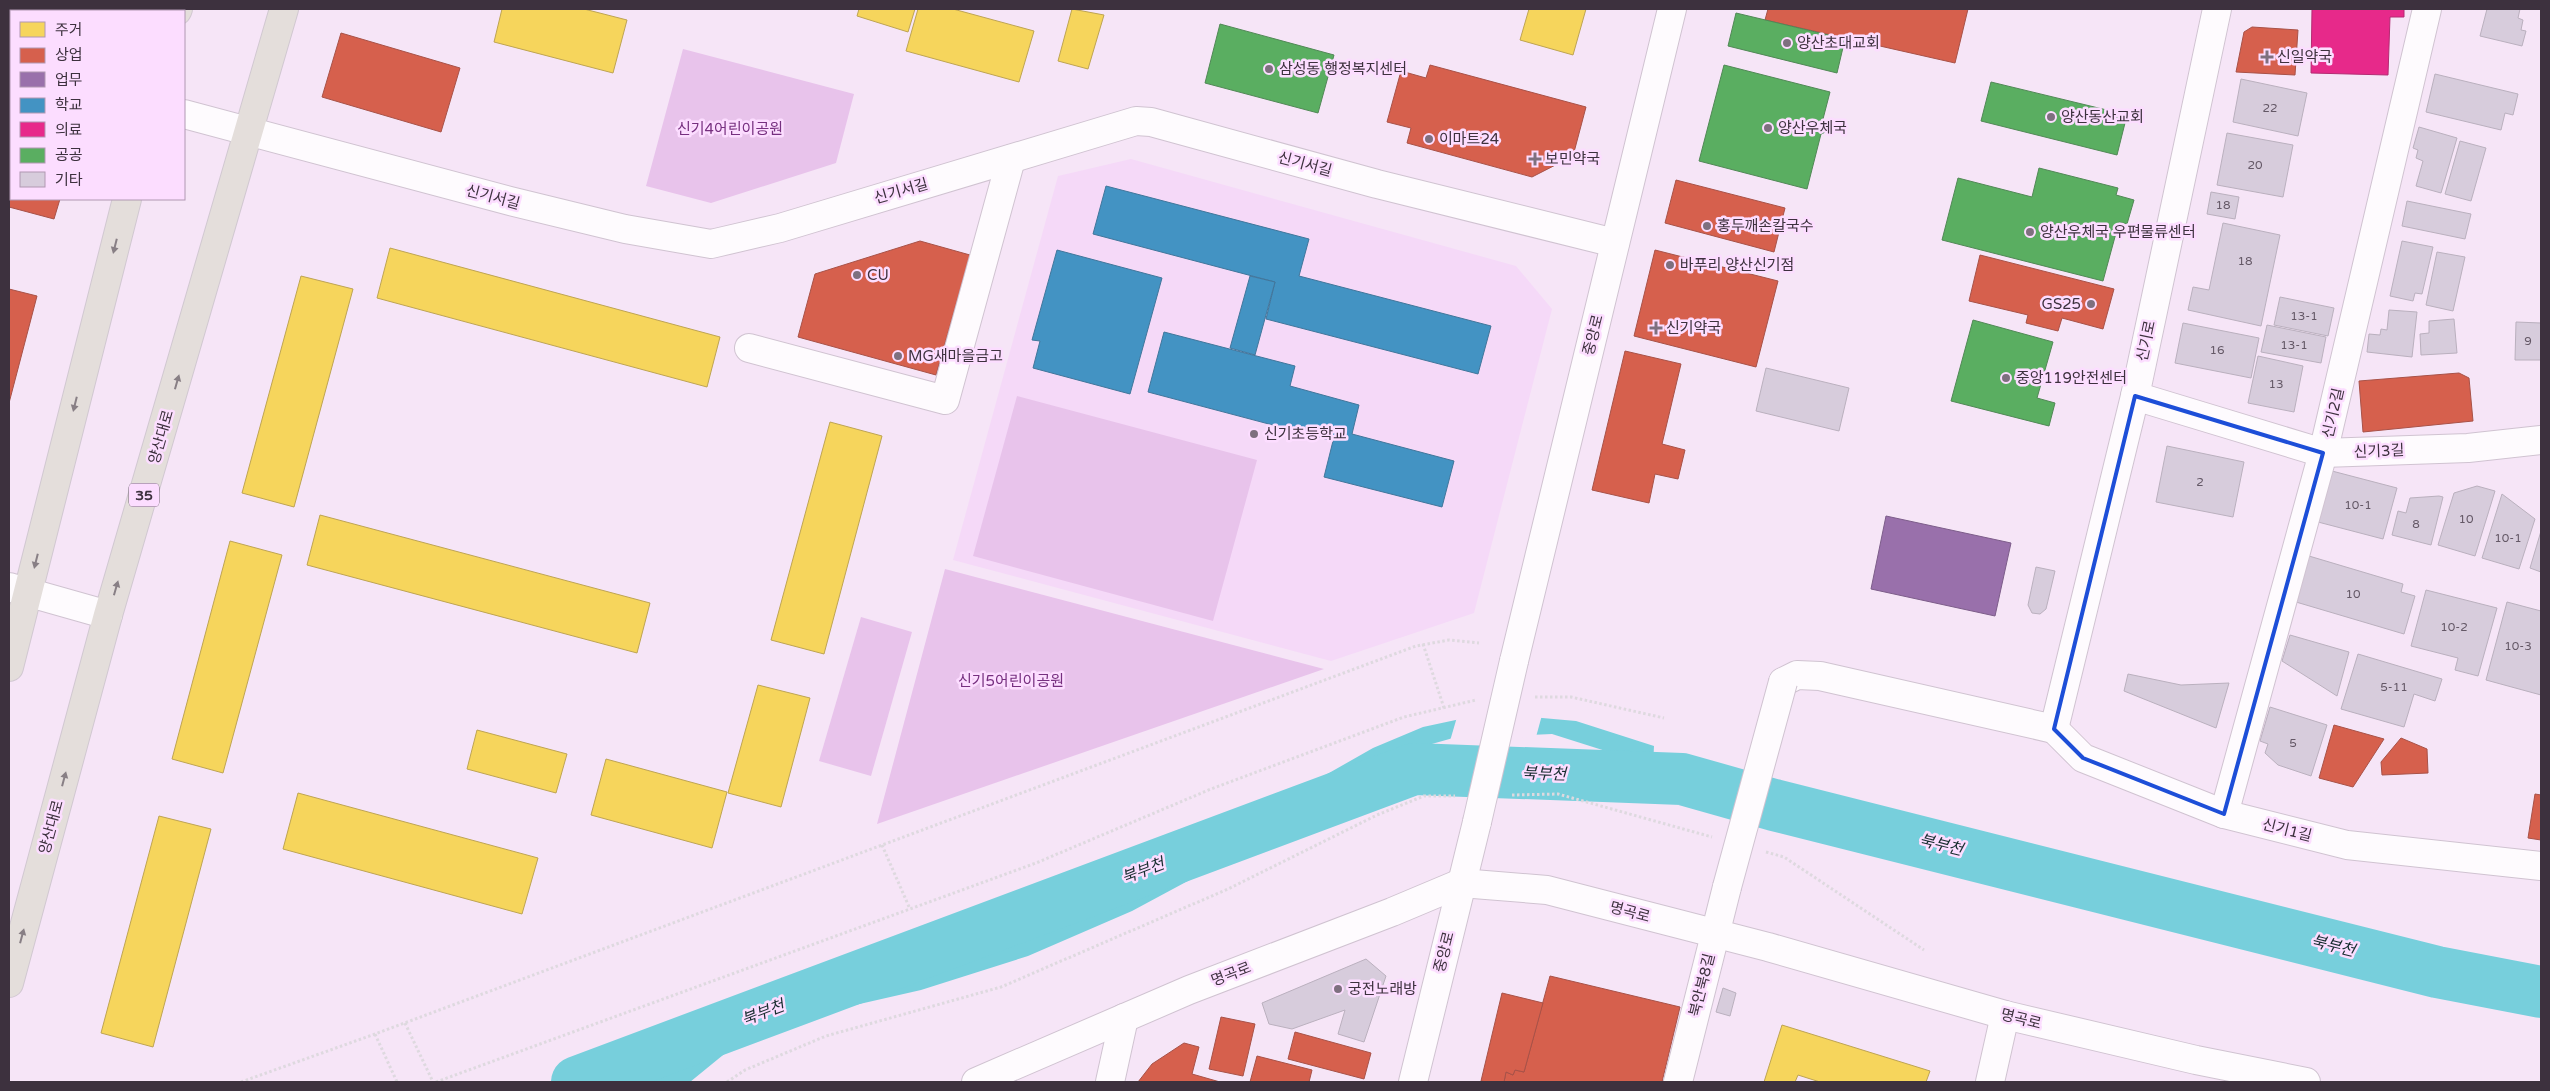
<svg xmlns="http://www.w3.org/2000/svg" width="2550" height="1091" font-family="'Varela Round','Noto Sans KR',sans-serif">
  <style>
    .built { fill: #f5d9f8 }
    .green { fill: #e8c3eb }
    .water { fill: #77cfdc }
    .pier { fill: #f6e5f7 }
    .homes { fill: #f6d55c; stroke: #bea453 }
    .shops { fill: #d6604d; stroke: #a85248 }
    .offices { fill: #9970ab; stroke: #7d5d8a }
    .schools { fill: #4393c3; stroke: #41769b }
    .health { fill: #e7298a; stroke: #b42b73 }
    .public { fill: #5aae61; stroke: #518856 }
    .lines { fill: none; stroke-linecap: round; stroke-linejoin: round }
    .river { stroke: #77cfdc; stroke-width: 52 }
    .building { fill: #d7ccdc; stroke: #bab0be }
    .street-casing { stroke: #d0c3d1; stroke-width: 30 }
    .secondary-casing { stroke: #d0c3d1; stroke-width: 30 }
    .primary-casing { stroke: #d1c8d1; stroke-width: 30 }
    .path { stroke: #ded9df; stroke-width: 3; stroke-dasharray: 2.5 2.5; stroke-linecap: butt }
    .street { stroke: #fefbfe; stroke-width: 28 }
    .secondary { stroke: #fefbfe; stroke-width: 28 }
    .primary { stroke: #e4dedb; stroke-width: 28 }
    .street-bridge-casing { stroke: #d0c3d1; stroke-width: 30; stroke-linecap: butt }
    .secondary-bridge-casing { stroke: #d0c3d1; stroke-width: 30; stroke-linecap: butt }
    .street-bridge { stroke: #fefbfe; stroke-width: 28 }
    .secondary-bridge { stroke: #fefbfe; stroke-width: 28 }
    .oneway { fill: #887f85 }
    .marked { fill: none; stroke: #1d4ed8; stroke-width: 4; stroke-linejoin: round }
    .poi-dot { fill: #7e707f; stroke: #fcddff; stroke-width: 2 }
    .labels { text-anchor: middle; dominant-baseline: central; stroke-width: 5; stroke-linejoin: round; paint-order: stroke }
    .number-label { font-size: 12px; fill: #645866 }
    .shield { fill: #fcddff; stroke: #766578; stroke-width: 1 }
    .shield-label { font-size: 14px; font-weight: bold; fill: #3d313e }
    .poi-label { font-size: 15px; fill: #3d313e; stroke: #fcddff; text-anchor: start }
    .park-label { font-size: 15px; fill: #762f7f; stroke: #fcddff }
    .street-label { font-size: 15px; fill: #3d313e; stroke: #fcddff }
    .water-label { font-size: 16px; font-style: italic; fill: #182e30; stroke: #fcddff }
  </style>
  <rect width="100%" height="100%" fill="#f6e5f7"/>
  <polygon class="built" points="1131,159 1516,266 1552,309 1474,613 1331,661 953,560 1058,176"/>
  <g class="green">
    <polygon points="683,49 854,94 836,163 711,203 646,186"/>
    <polygon points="1017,396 1257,460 1213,621 973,556"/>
    <polygon points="945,569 1324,669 877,824"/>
    <polygon points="861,617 912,632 871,776 819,761"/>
  </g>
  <polygon class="water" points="1531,717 1576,721 1654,746 1653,766 1552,734 1453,738 1407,751 1353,771 1316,799 1294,824 1132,911 1028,956 921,990 785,1021 739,1042 690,1082 637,1082 715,1029 928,954 1054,918 1160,875 1225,842 1322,777 1373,748 1423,727 1465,718"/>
  <polygon class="pier" points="1465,715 1542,715 1536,737 1450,741 1457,717"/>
  <g class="homes">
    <polygon points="502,9 584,9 627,20 613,73 494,42"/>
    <polygon points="859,9 915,9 908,32 857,16"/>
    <polygon points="918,9 953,9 1034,31 1019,82 906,51"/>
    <polygon points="1072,9 1104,15 1088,69 1058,61"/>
    <polygon points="1529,9 1586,9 1573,55 1520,40"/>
    <polygon points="390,248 720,337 707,387 377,298"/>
    <polygon points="301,276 353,289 294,507 242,493"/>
    <polygon points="830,422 882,436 824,654 771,640"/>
    <polygon points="320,515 650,603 637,653 307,565"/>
    <polygon points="230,541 282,555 223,773 172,759"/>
    <polygon points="758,685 810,698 781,807 728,793"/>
    <polygon points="477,730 567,754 556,793 467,769"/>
    <polygon points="606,759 727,792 712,848 591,815"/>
    <polygon points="298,793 538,858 522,914 283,849"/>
    <polygon points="159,816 211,829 153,1047 101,1033"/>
    <polygon points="1782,1025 1930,1071 1926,1082 1820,1082 1798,1075 1795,1082 1764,1082"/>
  </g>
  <g class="shops">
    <rect x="17" y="9" width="84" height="2"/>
    <polygon points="1768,9 1968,9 1955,63 1765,20"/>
    <polygon points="2252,27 2298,30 2295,75 2236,72 2244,32"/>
    <polygon points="341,33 460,68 441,132 322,97"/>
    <polygon points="1430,65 1586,107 1573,156 1532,177 1407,143 1411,128 1387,122 1401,71 1426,78"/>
    <polygon points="9,77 11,77 11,199 60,199 54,219 9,207"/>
    <polygon points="1676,180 1785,208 1774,252 1665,223"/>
    <polygon points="920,241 970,255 936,375 798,337 815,274"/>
    <polygon points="1655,250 1778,281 1756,367 1634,336"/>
    <polygon points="1980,255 2114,289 2103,329 2062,318 2058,331 2026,323 2028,315 1969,301"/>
    <polygon points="9,289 37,296 9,403"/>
    <polygon points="1625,351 1681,364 1662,444 1685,450 1678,479 1655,474 1649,503 1592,490"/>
    <polygon points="2459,373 2469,378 2473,421 2363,432 2359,381"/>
    <polygon points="2334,725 2384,739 2353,787 2319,778"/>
    <polygon points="2401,738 2427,749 2428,773 2382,775 2381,762"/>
    <polygon points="2535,794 2541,795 2541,840 2528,838"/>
    <polygon points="1550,976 1680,1007 1662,1082 1504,1082 1506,1072 1513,1075 1515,1070 1524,1072"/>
    <polygon points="1502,993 1543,1003 1524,1072 1515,1070 1513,1075 1506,1072 1504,1082 1487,1082 1481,1081"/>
    <polygon points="1221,1017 1255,1024 1243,1076 1209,1069"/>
    <polygon points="1295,1032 1371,1053 1364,1079 1288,1059"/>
    <polygon points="1184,1043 1199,1047 1192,1074 1220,1082 1138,1082 1152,1064"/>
    <polygon points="1257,1056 1312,1070 1309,1082 1250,1082"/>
  </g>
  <polygon class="offices" points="1886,516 2011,543 1995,616 1871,589"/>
  <g class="schools">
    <polygon points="1106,186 1309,239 1299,276 1491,326 1478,374 1266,319 1275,282 1093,234"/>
    <polygon points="1057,250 1162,278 1130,394 1033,368 1040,341 1032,340"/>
    <polygon points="1250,276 1275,282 1255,355 1230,348"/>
    <polygon points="1164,332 1295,366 1290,386 1359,405 1352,434 1454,461 1442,507 1324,477 1333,441 1148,392"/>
  </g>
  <polygon class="health" points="2312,9 2404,9 2404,17 2390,17 2388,75 2311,73"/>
  <g class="public">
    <polygon points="1736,13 1845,39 1837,73 1728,46"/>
    <polygon points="1220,24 1334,55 1318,113 1205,83"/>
    <polygon points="1724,65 1830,92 1823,119 1827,121 1828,131 1821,134 1807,189 1699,161"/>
    <polygon points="1991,82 2115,112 2125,123 2117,155 1981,121"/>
    <polygon points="2039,168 2118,188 2116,195 2134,200 2127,224 2119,222 2103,281 1942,240 1958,178 2032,197"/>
    <polygon points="1973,320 2053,342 2037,398 2055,403 2049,426 1951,401"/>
  </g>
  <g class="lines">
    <polyline class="river" points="577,1082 1414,769 1682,779 1774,805 2437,972 2541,992"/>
  </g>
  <g class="building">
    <polygon points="2487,9 2520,9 2518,18 2523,20 2521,30 2526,31 2522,46 2480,36"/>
    <polygon points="2435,74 2518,94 2513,115 2505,113 2501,130 2426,112"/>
    <polygon points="2241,79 2307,93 2298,136 2233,122"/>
    <polygon points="2419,127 2457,138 2441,193 2416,186 2423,161 2416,158 2418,150 2413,148"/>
    <polygon points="2227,133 2293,145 2283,197 2217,185"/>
    <polygon points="2460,141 2486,148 2471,201 2445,194"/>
    <polygon points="2211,192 2239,197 2235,219 2207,214"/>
    <polygon points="2407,201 2471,214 2465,239 2402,226"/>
    <polygon points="2223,223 2280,235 2261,326 2188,310 2193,287 2209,290"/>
    <polygon points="2402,241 2433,247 2422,294 2415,293 2413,301 2390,296"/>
    <polygon points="2437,252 2465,257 2453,311 2426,305"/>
    <polygon points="2280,297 2334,308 2328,336 2274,325"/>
    <polygon points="2389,310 2417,312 2412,357 2367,352 2369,334 2380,335 2381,329 2387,330"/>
    <polygon points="2454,319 2457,353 2421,355 2420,334 2429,333 2429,321"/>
    <polygon points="2516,322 2541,323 2541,360 2515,360"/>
    <polygon points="2183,323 2259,338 2251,378 2175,363"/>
    <polygon points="2267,325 2326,337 2321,363 2261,352"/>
    <polygon points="2258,356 2303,366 2294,412 2248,403"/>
    <polygon points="1766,368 1849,388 1839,431 1756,411"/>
    <polygon points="2167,446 2244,462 2233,517 2156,502"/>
    <polygon points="2332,471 2397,488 2383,539 2318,522"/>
    <polygon points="2477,486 2495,491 2475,556 2438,545 2454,493"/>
    <polygon points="2502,494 2535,519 2519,569 2482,558"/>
    <polygon points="2439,496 2443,497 2431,545 2392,535 2398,511 2406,513 2410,498"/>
    <polygon points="2541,531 2541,572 2530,568"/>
    <polygon points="2309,556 2403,584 2401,592 2415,596 2404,634 2296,602"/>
    <polygon points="2036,567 2055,571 2046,609 2040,614 2032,613 2028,605"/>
    <polygon points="2426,590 2497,608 2478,676 2455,670 2458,658 2411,646"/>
    <polygon points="2507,602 2541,611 2541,695 2486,680"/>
    <polygon points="2290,635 2349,652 2337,696 2282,661"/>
    <polygon points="2358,654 2442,679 2435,701 2414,694 2404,727 2341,709"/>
    <polygon points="2128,674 2181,685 2229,683 2216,728 2124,691"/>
    <polygon points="2270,707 2327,725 2311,776 2278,765 2265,753 2268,744 2260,741"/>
    <polygon points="1366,959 1386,976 1364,1042 1338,1034 1345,1010 1292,1029 1269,1024 1262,1003"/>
    <polygon points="1723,988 1736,993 1730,1016 1716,1012"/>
  </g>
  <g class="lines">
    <defs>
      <g id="street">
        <polyline points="184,114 510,201 625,229 711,244 780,228 1136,121 1151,122 1377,184 1615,243"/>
        <polyline points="749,348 945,400 1011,159"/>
        <polyline points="2135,396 2323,453 2468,448 2541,440"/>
        <polyline points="9,587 108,615"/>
        <polyline points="1783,682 1797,675 1820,676 2054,729"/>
        <polyline points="2054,729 2135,396 2217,9"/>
        <polyline points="2054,729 2083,758 2224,814 2347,845 2541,866"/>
        <polyline points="2224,814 2323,453 2427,9"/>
        <polyline points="1110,1082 1124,1018"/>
        <polyline points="1678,1082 1727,887"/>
      </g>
      <g id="secondary">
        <polyline points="1514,661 1672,9"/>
        <polyline points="976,1082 1189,990 1392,912 1461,883 1547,890 1768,947 2005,1015 2196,1060 2306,1082"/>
        <polyline points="1413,1082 1477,822"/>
        <polyline points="1990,1082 2005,1015"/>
      </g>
      <g id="primary">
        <polyline points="177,11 178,9"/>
        <polyline points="9,667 127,199"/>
        <polyline points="9,983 108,615 284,9"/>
      </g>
    </defs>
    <use href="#street" class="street-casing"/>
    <use href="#secondary" class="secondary-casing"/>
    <use href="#primary" class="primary-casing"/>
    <g class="path">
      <polyline points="1423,644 1444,708"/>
      <polyline points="1535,697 1571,697 1664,718"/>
      <polyline points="1512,795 1558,794 1712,837"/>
      <polyline points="882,845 910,909"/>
      <polyline points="1766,852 1784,857 1924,950"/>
      <polyline points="405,1023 433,1082"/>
      <polyline points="375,1034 397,1082"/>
      <polyline points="241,1082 375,1034 1416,646 1449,640 1479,643"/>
      <polyline points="436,1082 1036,863 1211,789 1404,717 1476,700"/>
      <polyline points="727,1082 745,1070 826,1036 1001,987 1228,889 1377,815 1424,796 1455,796"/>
    </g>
    <use href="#street" class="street"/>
    <use href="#secondary" class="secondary"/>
    <use href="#primary" class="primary"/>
    <defs>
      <polyline id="street-bridge" points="1727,887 1783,682"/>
      <polyline id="secondary-bridge" points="1477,822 1514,661"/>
    </defs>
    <use href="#street-bridge" class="street-bridge-casing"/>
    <use href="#secondary-bridge" class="secondary-bridge-casing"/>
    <use href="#street-bridge" class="street-bridge"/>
    <use href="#secondary-bridge" class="secondary-bridge"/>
  </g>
  <defs><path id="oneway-solid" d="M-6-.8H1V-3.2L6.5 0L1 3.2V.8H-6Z" transform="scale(1.25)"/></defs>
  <g class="oneway">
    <use href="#oneway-solid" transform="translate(115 246) rotate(104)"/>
    <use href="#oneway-solid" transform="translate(177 382) rotate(-74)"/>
    <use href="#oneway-solid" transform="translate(75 404) rotate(104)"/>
    <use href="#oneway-solid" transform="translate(36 561) rotate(104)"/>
    <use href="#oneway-solid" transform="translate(116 588) rotate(-74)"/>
    <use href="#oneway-solid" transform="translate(64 779) rotate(-75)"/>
    <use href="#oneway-solid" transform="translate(22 936) rotate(-75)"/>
  </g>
  <path class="marked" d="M2135,396l188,57 -99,361 -141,-56 -29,-29z"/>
  <g class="poi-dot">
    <circle cx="1787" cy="43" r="5"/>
    <path d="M2264.5 49.5h5v5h5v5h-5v5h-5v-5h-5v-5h5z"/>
    <circle cx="1269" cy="69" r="5"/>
    <circle cx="2051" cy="117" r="5"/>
    <circle cx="1768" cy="128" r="5"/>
    <circle cx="1429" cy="139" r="5"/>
    <path d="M1532.5 151.5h5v5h5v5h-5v5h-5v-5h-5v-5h5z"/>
    <circle cx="1707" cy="226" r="5"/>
    <circle cx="2030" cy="232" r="5"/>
    <circle cx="1670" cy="265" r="5"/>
    <circle cx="857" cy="275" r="5"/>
    <circle cx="2091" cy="304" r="5"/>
    <path d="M1653.5 320.5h5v5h5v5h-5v5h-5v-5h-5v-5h5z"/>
    <circle cx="898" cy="356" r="5"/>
    <circle cx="2006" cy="378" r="5"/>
    <circle cx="1254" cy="434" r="5"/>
    <circle cx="1338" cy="989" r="5"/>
  </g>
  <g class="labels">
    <g class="number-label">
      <text x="2270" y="108">22</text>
      <text x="2255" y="165">20</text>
      <text x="2223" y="205">18</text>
      <text x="2245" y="261">18</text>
      <text x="2304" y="316">13-1</text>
      <text x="2528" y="341">9</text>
      <text x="2294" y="345">13-1</text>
      <text x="2217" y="350">16</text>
      <text x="2276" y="384">13</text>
      <text x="2200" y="482">2</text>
      <text x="2358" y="505">10-1</text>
      <text x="2466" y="519">10</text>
      <text x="2416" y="524">8</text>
      <text x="2508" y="538">10-1</text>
      <text x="2353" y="594">10</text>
      <text x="2454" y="627">10-2</text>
      <text x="2518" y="646">10-3</text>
      <text x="2394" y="687">5-11</text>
      <text x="2293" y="743">5</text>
    </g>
    <rect class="shield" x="129" y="483.5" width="30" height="23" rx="4"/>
    <g class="shield-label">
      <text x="144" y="495">35</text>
    </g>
    <g class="poi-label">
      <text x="1797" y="43">양산초대교회</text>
      <text x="2277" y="57">신일약국</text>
      <text x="1279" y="69">삼성동 행정복지센터</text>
      <text x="2061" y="117">양산동산교회</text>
      <text x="1778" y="128">양산우체국</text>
      <text x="1439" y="139">이마트24</text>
      <text x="1545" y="159">보민약국</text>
      <text x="1717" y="226">홍두깨손칼국수</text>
      <text x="2040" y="232">양산우체국 우편물류센터</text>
      <text x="1680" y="265">바푸리 양산신기점</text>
      <text x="867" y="275">CU</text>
      <text x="2081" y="304" text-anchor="end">GS25</text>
      <text x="1666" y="328">신기약국</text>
      <text x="908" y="356">MG새마을금고</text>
      <text x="2016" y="378">중앙119안전센터</text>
      <text x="1264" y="434">신기초등학교</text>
      <text x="1348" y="989">궁전노래방</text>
    </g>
    <g class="park-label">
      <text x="730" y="129">신기4어린이공원</text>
      <text x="1011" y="681">신기5어린이공원</text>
    </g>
    <g class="street-label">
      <text transform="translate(1305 164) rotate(15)">신기서길</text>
      <text transform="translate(901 191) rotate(-16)">신기서길</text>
      <text transform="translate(493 197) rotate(15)">신기서길</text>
      <text transform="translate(1593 335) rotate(-76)">중앙로</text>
      <text transform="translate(2146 341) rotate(-78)">신기로</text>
      <text transform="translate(2333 413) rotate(-77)">신기2길</text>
      <text transform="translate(161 437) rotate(-74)">양산대로</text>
      <text transform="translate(2379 451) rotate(-2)">신기3길</text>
      <text transform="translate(51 827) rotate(-75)">양산대로</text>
      <text transform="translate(2287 830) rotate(14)">신기1길</text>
      <text transform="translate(1630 912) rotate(15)">명곡로</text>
      <text transform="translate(1444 952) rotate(-76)">중앙로</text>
      <text transform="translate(1231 974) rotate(-21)">명곡로</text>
      <text transform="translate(1702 985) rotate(-76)">북안북8길</text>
      <text transform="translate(2021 1019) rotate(14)">명곡로</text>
    </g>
    <g class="water-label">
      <text transform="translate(1544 774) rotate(2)">북부천</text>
      <text transform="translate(1941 845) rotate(14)">북부천</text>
      <text transform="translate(1143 871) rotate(-21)">북부천</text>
      <text transform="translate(2333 946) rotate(14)">북부천</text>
      <text transform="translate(763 1013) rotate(-21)">북부천</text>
    </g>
  </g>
  <rect width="2550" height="1091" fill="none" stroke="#3d313e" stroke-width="20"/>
  <rect x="10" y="10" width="175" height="190" fill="#fcddff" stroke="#b098b2"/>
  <rect x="20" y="22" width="25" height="15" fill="#f6d55c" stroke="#b098b2"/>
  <text x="55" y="35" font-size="15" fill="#3d313e">주거</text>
  <rect x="20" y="48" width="25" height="15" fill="#d6604d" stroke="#b098b2"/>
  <text x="55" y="60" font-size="15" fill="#3d313e">상업</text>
  <rect x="20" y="72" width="25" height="15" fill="#9970ab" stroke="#b098b2"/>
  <text x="55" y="85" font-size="15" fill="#3d313e">업무</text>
  <rect x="20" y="98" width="25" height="15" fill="#4393c3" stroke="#b098b2"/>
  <text x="55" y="110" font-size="15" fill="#3d313e">학교</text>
  <rect x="20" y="122" width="25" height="15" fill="#e7298a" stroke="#b098b2"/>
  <text x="55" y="135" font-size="15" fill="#3d313e">의료</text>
  <rect x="20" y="148" width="25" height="15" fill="#5aae61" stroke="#b098b2"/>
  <text x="55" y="160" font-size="15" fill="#3d313e">공공</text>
  <rect x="20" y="172" width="25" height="15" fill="#d7ccdc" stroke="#b098b2"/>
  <text x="55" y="185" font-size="15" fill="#3d313e">기타</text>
</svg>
